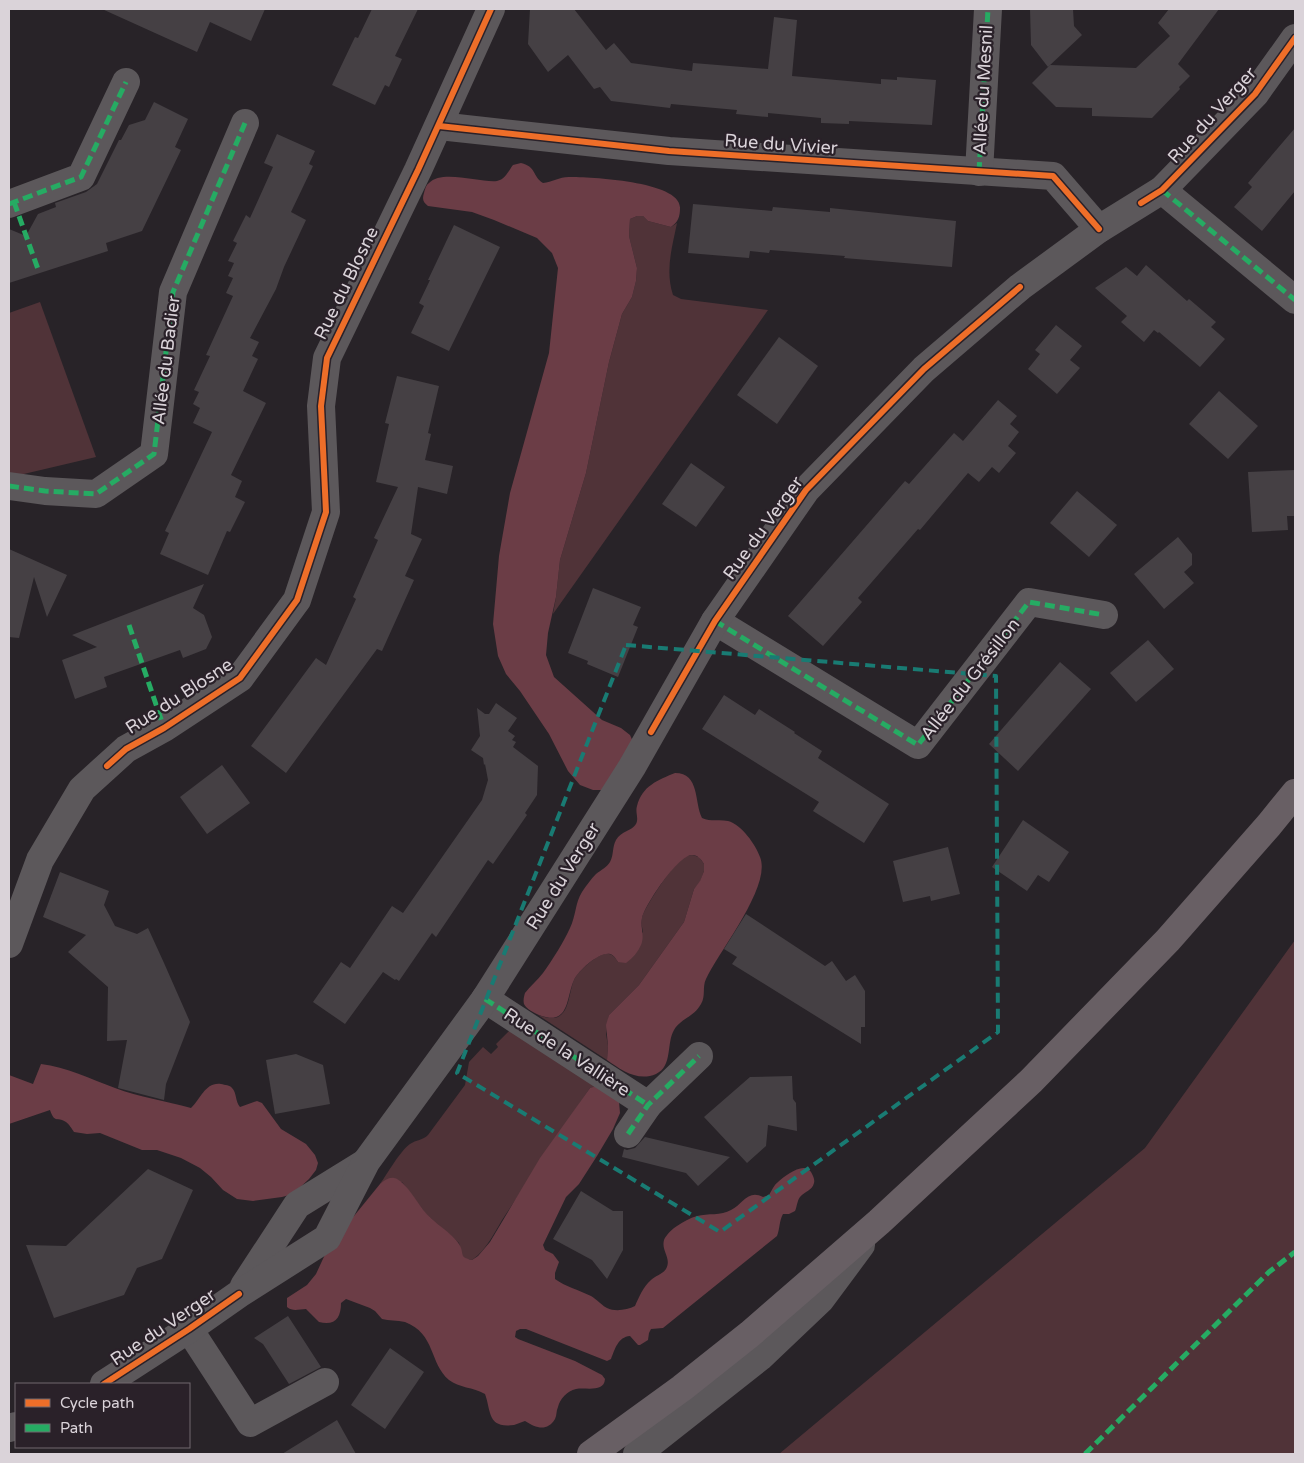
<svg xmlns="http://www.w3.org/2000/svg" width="1304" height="1463" font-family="'Varela Round',sans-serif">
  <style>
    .green { fill: #503338 }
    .forest { fill: #6b3d46 }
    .building { fill: #454044 }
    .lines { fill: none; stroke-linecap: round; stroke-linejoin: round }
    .minor { stroke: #5c585b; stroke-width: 28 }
    .major { stroke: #685f64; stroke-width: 28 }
    .quiet { stroke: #26ab63; stroke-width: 5; stroke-dasharray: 10 5; stroke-linecap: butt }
    .cycleway-casing { stroke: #2a2129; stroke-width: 9 }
    .cycleway { stroke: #ee6e29; stroke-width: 6 }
    .marked { fill: none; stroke: #197b73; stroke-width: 4; stroke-dasharray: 10 6; stroke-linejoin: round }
    .labels { text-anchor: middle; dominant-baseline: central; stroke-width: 4.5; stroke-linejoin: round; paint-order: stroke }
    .street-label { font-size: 18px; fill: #dad3d9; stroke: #2a2129 }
  </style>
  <rect width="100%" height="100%" fill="#282328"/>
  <g class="green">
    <path d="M637,216h6l5,5 23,6 6,-4c-5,25 -12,47 -4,72l8,4 87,11 -215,304 3,-17 4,-37 26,-87 23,-111 13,-48 10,-17 4,-16 1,-13 -8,-32 1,-17z"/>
    <polygon points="40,302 96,457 11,477 9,477 9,313"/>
    <path d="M692,855l7,2 5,7v7l-4,11 -6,7 -10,33 -45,63 -30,30 -3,19 2,12 -1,14 -69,-45c4,1 8,3 12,3 21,2 18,-28 25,-40 5,-8 24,-26 34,-24 5,1 7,5 9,8l25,-30c-1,-5 -2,-10 -1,-15 4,-12 32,-54 42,-60 2,-1 5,-1 8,-2z"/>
    <polygon points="1295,940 1295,1454 779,1454 1145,1148"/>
    <path d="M511,1029l90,58 -11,1 -9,13c-25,38 -50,75 -75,113 -11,16 -18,35 -34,46l-6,-1 -4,-4 -3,-12 -33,-29 -24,-32 -22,2c8,-11 20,-33 30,-40 6,-4 13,-4 18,-9l37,-50 4,-23 14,-15 8,7 7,-7 -2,-3z"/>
  </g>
  <g class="forest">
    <path d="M521,163c16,4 11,13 22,20 9,-1 16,-6 26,-6 20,0 112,4 111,31 0,9 -2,14 -9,19l-23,-6 -5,-5h-6l-7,3 -1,17 8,32 -1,13 -4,16 -10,17 -13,48 -23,111 -26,87 -4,37 -8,36 -2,22 8,22 48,43 19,8 9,7 5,11 -32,44h-10l-13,-5 -12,-14 -19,-37 -29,-43 -14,-17 -8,-18 -5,-32 6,-68 11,-63 39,-140 9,-85 -6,-15 -15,-15 -43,-18 -22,-8 -44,-6c-5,-4 -6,-7 -4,-13 1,-4 2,-8 5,-10 13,-14 52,0 68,-2 8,-1 12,-11 16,-16z"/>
    <path d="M675,773c25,0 19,29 27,45 9,4 17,1 26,3 13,3 28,24 32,36 12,29 -41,94 -54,122 -4,8 0,17 -5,25 -7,13 -21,15 -27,26 -8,14 -1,36 -18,44 -18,8 -35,-4 -49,-14l1,-14 -2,-21 3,-10 30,-30 45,-63 10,-33 6,-8 4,-10v-7c-3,-5 -6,-9 -12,-9 -14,0 -47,50 -50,63 -2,9 3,18 -1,27 -3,7 -8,13 -15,18l-8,-1c-2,-3 -4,-7 -8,-8 -11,-2 -31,16 -36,26 -8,17 -4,47 -35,35 -4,-2 -13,-6 -15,-11 -1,-3 0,-8 1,-11 5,-7 13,-13 18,-20 10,-14 20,-30 27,-45 6,-12 5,-25 12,-36 4,-6 9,-13 14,-18 5,-4 11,-7 14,-12 4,-7 2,-15 6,-22 5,-9 16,-9 20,-16 3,-6 -1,-12 1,-18 5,-20 21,-26 38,-33z"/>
    <path d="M41,1064c25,3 50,15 74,24 24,9 51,13 76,20 10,-9 14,-26 30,-24 4,1 9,1 11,4 5,5 3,13 8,19l17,-6 5,2 19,26 25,15 9,11 3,8 -2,7 -7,9 -16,15 -11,3 -29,4 -16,-2 -14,-9 -12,-13 -11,-9 -19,-10 -24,-8h-15l-42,-17 -13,1 -13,-2c-2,-3 -5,-8 -8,-10 -10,-6 -11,2 -16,-12l-41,14v-49l24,9z"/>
    <path d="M597,1086l22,16 1,11 -7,16 -16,27 -18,28 -13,13 -23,48 2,5 8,4 6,8 -4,11v6c11,8 24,11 36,17 5,3 13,11 16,12 8,4 20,2 28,-2 4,-9 8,-19 16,-26 4,-4 12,-6 15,-11 6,-11 -5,-18 -2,-29 2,-5 8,-11 13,-14 6,-4 13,-8 20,-10 11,-3 24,0 34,-6 12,-6 17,-21 32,-13l6,-2c3,-5 5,-10 9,-13 7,-6 26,-21 33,-10 2,4 4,7 3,11 -2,8 -9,8 -14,14 -3,4 -3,10 -5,14l-6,3h-6c-4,7 -3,15 -6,22l-114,92 -12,1 -2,4 -1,7 -8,5h-2l-8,-9c-12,1 -15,13 -19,23l-4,2 -81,-32h-6l-4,2 -1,6 3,2 57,22 27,14 3,4c-1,14 -19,8 -29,10 -9,2 -16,10 -18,18 -2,4 -1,8 -3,12 -8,13 -19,9 -30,2 -4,1 -7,3 -11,4 -27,4 -23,-15 -29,-31 -12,-7 -26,-6 -36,-14 -20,-17 -13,-46 -44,-58 -8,-2 -16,-1 -23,-3l-7,-8 -5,-3 -24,-9 -5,4c0,15 -6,23 -22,19l-13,-13c-7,0 -13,3 -19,-2v-9l20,-13 9,-11 12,-26 52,-64c4,-3 9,-7 14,-6 11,2 24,26 31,34 8,10 28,22 34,32 6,9 -1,13 13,16l6,-4 12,-14 50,-84 50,-70z"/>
  </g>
  <g class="building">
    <polygon points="102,9 265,9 251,41 210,22 197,52"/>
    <polygon points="372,9 418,9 395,56 402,59 389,87 385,85 375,105 332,85 355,37 358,38"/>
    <polygon points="530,9 574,9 606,50 614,43 631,63 692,71 693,63 768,69 774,17 797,20 792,76 881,84 881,79 897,80 897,77 936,80 932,125 849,121 849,124 821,123 821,118 768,113 768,117 736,114 737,110 671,104 670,108 611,101 600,87 594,89 568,55 548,72 528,44"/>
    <polygon points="1030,9 1073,9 1074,26 1082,35 1048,67 1031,45"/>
    <polygon points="1169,9 1219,9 1178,64 1190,76 1179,87 1180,89 1152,118 1092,116 1092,108 1056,107 1032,83 1050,65 1136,68 1170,36 1158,23"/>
    <polygon points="154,102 188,119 175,147 181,150 142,231 106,243 108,251 9,283 9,229 26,236 38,214 56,207 55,203 86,192 97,184 119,140 121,140 129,125 145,120"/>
    <polygon points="1295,128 1295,191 1262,231 1234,207 1252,187 1248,183"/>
    <polygon points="277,134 315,151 309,164 313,166 291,212 306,220 284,267 276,289 250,338 259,342 252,356 258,359 243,391 266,403 231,475 242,481 235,497 245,502 230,532 227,531 208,575 160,554 169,533 165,531 212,432 193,423 200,408 193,404 199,392 194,390 210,356 206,355 233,296 226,293 233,278 228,276 234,263 228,261 237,243 233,241 246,215 250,218 273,167 264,163"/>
    <polygon points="693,204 772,211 773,207 830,212 830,208 956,221 952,267 844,258 845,256 770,250 769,253 750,251 749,258 688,253"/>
    <polygon points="454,225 500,247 449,351 411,333 424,306 419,303 430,280 428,280"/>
    <polygon points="1146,265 1187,301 1189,299 1216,322 1211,327 1225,339 1200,367 1159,332 1158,333 1154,330 1144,342 1121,322 1127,316 1095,288 1126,267 1137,276"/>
    <polygon points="1056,325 1082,346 1070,360 1080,368 1057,394 1028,369 1040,354 1035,350"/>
    <polygon points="779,337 818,366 777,424 737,395"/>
    <polygon points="397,376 439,386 428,433 431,434 425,460 453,466 447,494 418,487 411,534 422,539 405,576 414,580 382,651 377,649 286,773 251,746 316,658 326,665 356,599 353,597 378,540 374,538 398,487 376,482 389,424 385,423"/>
    <polygon points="1219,391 1258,426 1228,459 1189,424"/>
    <polygon points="998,400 1017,416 1010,424 1019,432 1008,446 1016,453 999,473 992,467 979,482 968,473 920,530 918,529 858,598 862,602 823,646 788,616 905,481 909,484 954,433 963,441"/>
    <polygon points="691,463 725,487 696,527 662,504"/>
    <polygon points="1295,470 1295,516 1287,516 1288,530 1252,532 1248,472"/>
    <polygon points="1077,491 1117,525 1089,557 1050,523"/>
    <polygon points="1178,537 1192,554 1192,565 1184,572 1194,583 1164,609 1134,574"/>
    <polygon points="9,549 67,575 47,617 34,577 19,638 9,637"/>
    <polygon points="204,584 193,608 204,615 212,637 206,649 183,658 180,650 104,677 107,687 75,699 62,660 97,647 72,635"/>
    <polygon points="593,588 641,607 633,625 638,627 618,677 587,664 588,661 568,653"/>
    <polygon points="1148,640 1174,669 1136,702 1110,673"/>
    <polygon points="1060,662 1091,689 1018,771 989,744"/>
    <polygon points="724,695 755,715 759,709 795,732 794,733 822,751 818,758 889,804 864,843 813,811 819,802 702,729"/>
    <polygon points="496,703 517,718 508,731 515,736 512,740 516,742 513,747 538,766 537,795 525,813 527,815 493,864 488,860 436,937 432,933 399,981 396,979 395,980 383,972 345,1024 313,1002 341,962 350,968 392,906 403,913 482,800 488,780 485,764 484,765 483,758 471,750 480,736 477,708 485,714 489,714"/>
    <polygon points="222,765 250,803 207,834 180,797"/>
    <polygon points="1023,820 1069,852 1049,882 1038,875 1027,891 992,867"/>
    <polygon points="948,847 960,894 931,901 930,896 903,902 893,861"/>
    <polygon points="60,872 109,891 104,905 115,926 137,934 148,928 164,963 190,1022 166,1084 164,1100 118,1088 127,1040 107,1041 108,987 68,952 86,935 43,917"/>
    <polygon points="746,914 825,966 832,961 846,981 855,975 865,991 865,1027 861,1027 861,1044 732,964 737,957 724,949"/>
    <polygon points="296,1054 323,1065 330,1104 275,1114 266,1060"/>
    <polygon points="792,1076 793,1099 796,1103 797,1131 768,1125 766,1146 747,1163 704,1117 750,1077"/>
    <polygon points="645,1137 730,1157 698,1186 686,1173 622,1157 624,1149 627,1150 635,1148"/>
    <polygon points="148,1169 193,1190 162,1259 137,1268 124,1295 54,1318 26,1245 66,1246"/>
    <polygon points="581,1191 613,1211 623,1211 623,1250 607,1279 592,1260 553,1239"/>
    <polygon points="288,1316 321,1367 289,1384 263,1344 254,1338"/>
    <polygon points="390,1348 424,1372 385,1429 351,1405"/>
    <polygon points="337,1420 356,1454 282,1454"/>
  </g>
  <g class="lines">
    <g class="minor">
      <polyline points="439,126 669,151 1053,176 1099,229"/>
      <polyline points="979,172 988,9"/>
      <polyline points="1162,190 1295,300"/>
      <polyline points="9,204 81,177 126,82"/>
      <polyline points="9,486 45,491 96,494 154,454 173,292 245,123"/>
      <polyline points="715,621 918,745 1029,602 1104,615"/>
      <polyline points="9,944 40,860 82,789 126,749 164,728 240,678 297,600 326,512 321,406 327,358 418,170 491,9"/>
      <polyline points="485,999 648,1105"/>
      <polyline points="628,1134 648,1105 699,1056"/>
      <polyline points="244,1286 297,1205 365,1163"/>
      <polyline points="189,1329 250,1423 325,1382"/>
      <polyline points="104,1384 189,1329 239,1294 327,1238 366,1162 485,999 632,767 715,621 806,490 924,369 1020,287 1099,229 1162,190 1255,94 1295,38"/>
      <polyline points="9,1428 16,1426"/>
      <polyline points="637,1454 760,1357 821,1299 861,1245"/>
    </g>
    <polyline class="major" points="591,1454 682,1388 750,1334 879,1222 1031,1081 1168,940 1269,825 1295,793"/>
    <g class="quiet">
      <polyline points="979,172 988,9"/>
      <polyline points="1162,190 1295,300"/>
      <polyline points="14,202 39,272"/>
      <polyline points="9,204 81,177 126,82"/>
      <polyline points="9,486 45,491 96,494 154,454 173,292 245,123"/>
      <polyline points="715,621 918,745 1029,602 1104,615"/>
      <polyline points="129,625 164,728"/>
      <polyline points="485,999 648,1105"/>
      <polyline points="628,1134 648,1105 699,1056"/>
      <polyline points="1085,1454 1269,1272 1295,1252"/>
    </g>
    <defs>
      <g id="cycleway">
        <polyline points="439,126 669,151 1053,176 1099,229"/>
        <polyline points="1141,203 1162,190 1255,94 1295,38"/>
        <polyline points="651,732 715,621 806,490 924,369 1020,287"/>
        <polyline points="107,766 126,749 164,728 240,678 297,600 326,512 321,406 327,358 418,170 491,9"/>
        <polyline points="104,1384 189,1329 239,1294"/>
      </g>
    </defs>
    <use href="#cycleway" class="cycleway-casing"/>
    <use href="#cycleway" class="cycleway"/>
  </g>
  <path class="marked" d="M626,645l370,31 2,356 -278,200 -263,-159z"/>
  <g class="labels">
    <g class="street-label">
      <text transform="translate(983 90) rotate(-87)">Allée du Mesnil</text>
      <text transform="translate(1212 115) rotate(-48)">Rue du Verger</text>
      <text transform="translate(781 144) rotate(4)">Rue du Vivier</text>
      <text transform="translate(346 283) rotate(-64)">Rue du Blosne</text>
      <text transform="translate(166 360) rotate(-83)">Allée du Badier</text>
      <text transform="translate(763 528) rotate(-54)">Rue du Verger</text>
      <text transform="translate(970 679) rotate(-52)">Allée du Grésillon</text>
      <text transform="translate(179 696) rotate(-33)">Rue du Blosne</text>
      <text transform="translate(563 876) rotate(-58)">Rue du Verger</text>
      <text transform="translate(567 1052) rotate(33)">Rue de la Vallière</text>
      <text transform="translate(163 1327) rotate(-34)">Rue du Verger</text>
    </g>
  </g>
  <rect width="1304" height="1463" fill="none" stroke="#dad3d9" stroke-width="20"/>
  <rect x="15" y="1383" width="175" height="65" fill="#2a2129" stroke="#70686f"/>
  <rect x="25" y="1399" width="25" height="8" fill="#ee6e29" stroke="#70686f"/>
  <text x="60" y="1408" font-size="15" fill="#dad3d9">Cycle path</text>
  <rect x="25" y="1424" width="25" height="8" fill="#26ab63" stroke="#70686f"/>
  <text x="60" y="1433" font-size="15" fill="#dad3d9">Path</text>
</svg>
